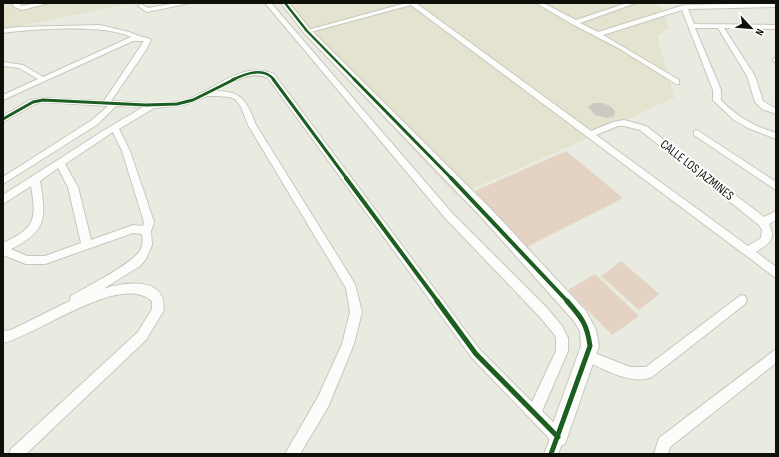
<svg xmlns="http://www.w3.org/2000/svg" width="779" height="457" font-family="'Sofia Sans Condensed',sans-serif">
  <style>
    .built { fill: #e3e3d0 }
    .green { fill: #e4d2c2 }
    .building { fill: #cbc9c1 }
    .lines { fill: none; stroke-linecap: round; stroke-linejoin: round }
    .street-casing { stroke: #c7c7bf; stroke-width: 2 }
    .secondary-casing { stroke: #c7c7bf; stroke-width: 2 }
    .street { fill: #fcfcfa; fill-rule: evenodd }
    .secondary { fill: #fcfcfa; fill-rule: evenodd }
    .cycleway-far3-casing { stroke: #fff; stroke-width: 4 }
    .cycleway-far2-casing { stroke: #fff; stroke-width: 5 }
    .cycleway-far1-casing { stroke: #fff; stroke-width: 6 }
    .cycleway-casing { stroke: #fff; stroke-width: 8 }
    .cycleway-far3 { stroke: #1b5e20; stroke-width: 2.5 }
    .cycleway-far2 { stroke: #1b5e20; stroke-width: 3 }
    .cycleway-far1 { stroke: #1b5e20; stroke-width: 4 }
    .cycleway { stroke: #1b5e20; stroke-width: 5 }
    .labels { text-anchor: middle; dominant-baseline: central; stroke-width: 4; stroke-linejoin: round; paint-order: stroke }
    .street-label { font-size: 13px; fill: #10100a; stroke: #fff }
  </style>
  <rect width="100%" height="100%" fill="#eaebe0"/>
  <g class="built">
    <polygon points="3,3 134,3 3,29"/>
    <polygon points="278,3 652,3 662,8 669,28 657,36 675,97 597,134 456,196"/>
  </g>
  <g class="green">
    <polygon points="566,151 623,198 527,247 475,191"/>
    <polygon points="621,261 659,294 639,310 601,276"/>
    <polygon points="595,274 639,316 612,335 568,290"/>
  </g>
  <polygon class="building" points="594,103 602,103 610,106 615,111 614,116 608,118 595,115 588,107"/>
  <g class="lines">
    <defs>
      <g id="street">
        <polygon points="12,3 18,3 22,6 38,3 49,3 22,10 14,7"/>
        <polygon points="177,3 190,3 147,12 138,6 141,4 148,8"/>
        <path d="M265,3h6l181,210 95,95 15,18 6,12v13l-26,60 21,21 2,5 -7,17h-14l6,-15 -78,-81 -204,-280c-18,-8 -36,4 -53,13 28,0 32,11 41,34l99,159 7,28 -8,32 -26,63 -28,47h-15l33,-57 24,-53 8,-32 -4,-24 -98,-163 -7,-18 -6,-8 -5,-2 -12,-1h-11l-23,9 -30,3 -35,21 11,22 24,71 -3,9 1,14 -6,14 -6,7 -37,23c16,-5 50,-12 59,8 2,4 1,9 2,13l-18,30 -120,114h-17l2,-5 127,-117 14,-23v-8c-31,-29 -115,34 -149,42v-12l8,-1 59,-29 1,-5c15,-9 59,-31 68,-44 4,-5 4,-11 3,-18l-9,-1 -88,31h-19l-23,-9v-12c32,-15 34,-23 28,-57l-28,18v-9l100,-64 40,-24 -27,-1 -18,18 -95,60v-7l89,-57 16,-14 -65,-4 -8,2 -32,18v-6l27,-16 13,-2 61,3 40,-60h-11l-130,59v-5l35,-16 -19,-11 -16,-2v-4l20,3 20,12 88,-40c-27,-13 -97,-8 -128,-4v-4l15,-2 82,-2 29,7 10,4 11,3 1,1 -5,10 -35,51c23,1 48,5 71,0 32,-8 56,-41 92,-27l206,276 52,52 24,-51v-13l-2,-4 -15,-18 -93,-97zM113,132l9,19 22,71 -1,4 -10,-1 -42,15 -13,-53 -13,-23zM58,168l10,19 13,56 -36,13h-18l-16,-7c37,-18 35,-32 29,-68z"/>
        <path d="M406,3h10l175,128 22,-9 11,-2 22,6 118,91 12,-6v9l-7,4c8,16 -1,20 -13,28l20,15v11l-365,-273 -104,28 -3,-2zM618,126h6l16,4 119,95 3,5 -1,8 -13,8 -152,-111z"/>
        <path d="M536,3h7l33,17 51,-17h9l-56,20 18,9 86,-27 92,-2v4l-88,2 6,15 82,1v4l-52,-1 31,48 8,25 13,8v5l-14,-5 -7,-7 -8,-26 -29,-48h-23l26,62v10c16,17 33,26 55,33v6l-28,-11 -14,-8 -21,-20v-10l-31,-80 -79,25 76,45v4h-3l-56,-35 -48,-25z"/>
        <polygon points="776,57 776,63 773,61 774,58"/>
        <polygon points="697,130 776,182 776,190 694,135 694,131"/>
        <path d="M741,295l4,1 2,4 -2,4 -93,73c-21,9 -49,-9 -69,-17l-2,-4 2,-4 4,-2 43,17h16z"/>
        <polygon points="776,349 776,363 670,447 668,454 654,454 659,438"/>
      </g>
      <polygon id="secondary" points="281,3 289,3 310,29 492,210 586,311 596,330 599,346 565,444 558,447 551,444 548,437 581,346 580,331 574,321 482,218 304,33"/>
    </defs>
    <use href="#street" class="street-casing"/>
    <use href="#secondary" class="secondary-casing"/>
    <use href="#street" class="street"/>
    <use href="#secondary" class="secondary"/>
    <defs>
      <g id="cycleway-far3">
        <polyline points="285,3 307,31 355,80"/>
        <path d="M232,80c13,-6 32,-14 42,0"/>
      </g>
      <g id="cycleway-far2">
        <polyline points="273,79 347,179"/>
        <polyline points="354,79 452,179"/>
        <polyline points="3,119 33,102 43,100 146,105 177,104 193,100 235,79"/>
      </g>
      <g id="cycleway-far1">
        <polyline points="346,178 438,302"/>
        <polyline points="451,178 568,302"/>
      </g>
      <g id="cycleway">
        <polyline points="437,301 476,354 558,437"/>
        <path d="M551,454l39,-108c-3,-22 -8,-28 -23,-45"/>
      </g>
    </defs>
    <use href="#cycleway-far3" class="cycleway-far3-casing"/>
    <use href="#cycleway-far2" class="cycleway-far2-casing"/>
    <use href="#cycleway-far1" class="cycleway-far1-casing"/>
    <use href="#cycleway" class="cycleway-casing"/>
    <use href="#cycleway-far3" class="cycleway-far3"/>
    <use href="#cycleway-far2" class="cycleway-far2"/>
    <use href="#cycleway-far1" class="cycleway-far1"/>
    <use href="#cycleway" class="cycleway"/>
  </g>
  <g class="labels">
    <g class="street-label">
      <text transform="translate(697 170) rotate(38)">CALLE LOS JAZMINES</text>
    </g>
  </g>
  <rect width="779" height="457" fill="none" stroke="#10100a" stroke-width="8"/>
  <g transform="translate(751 28) rotate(116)" stroke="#ffffff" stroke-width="3" paint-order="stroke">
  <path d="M0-3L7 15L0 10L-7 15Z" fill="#10100a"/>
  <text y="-6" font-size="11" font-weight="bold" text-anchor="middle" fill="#10100a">N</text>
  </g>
</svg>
